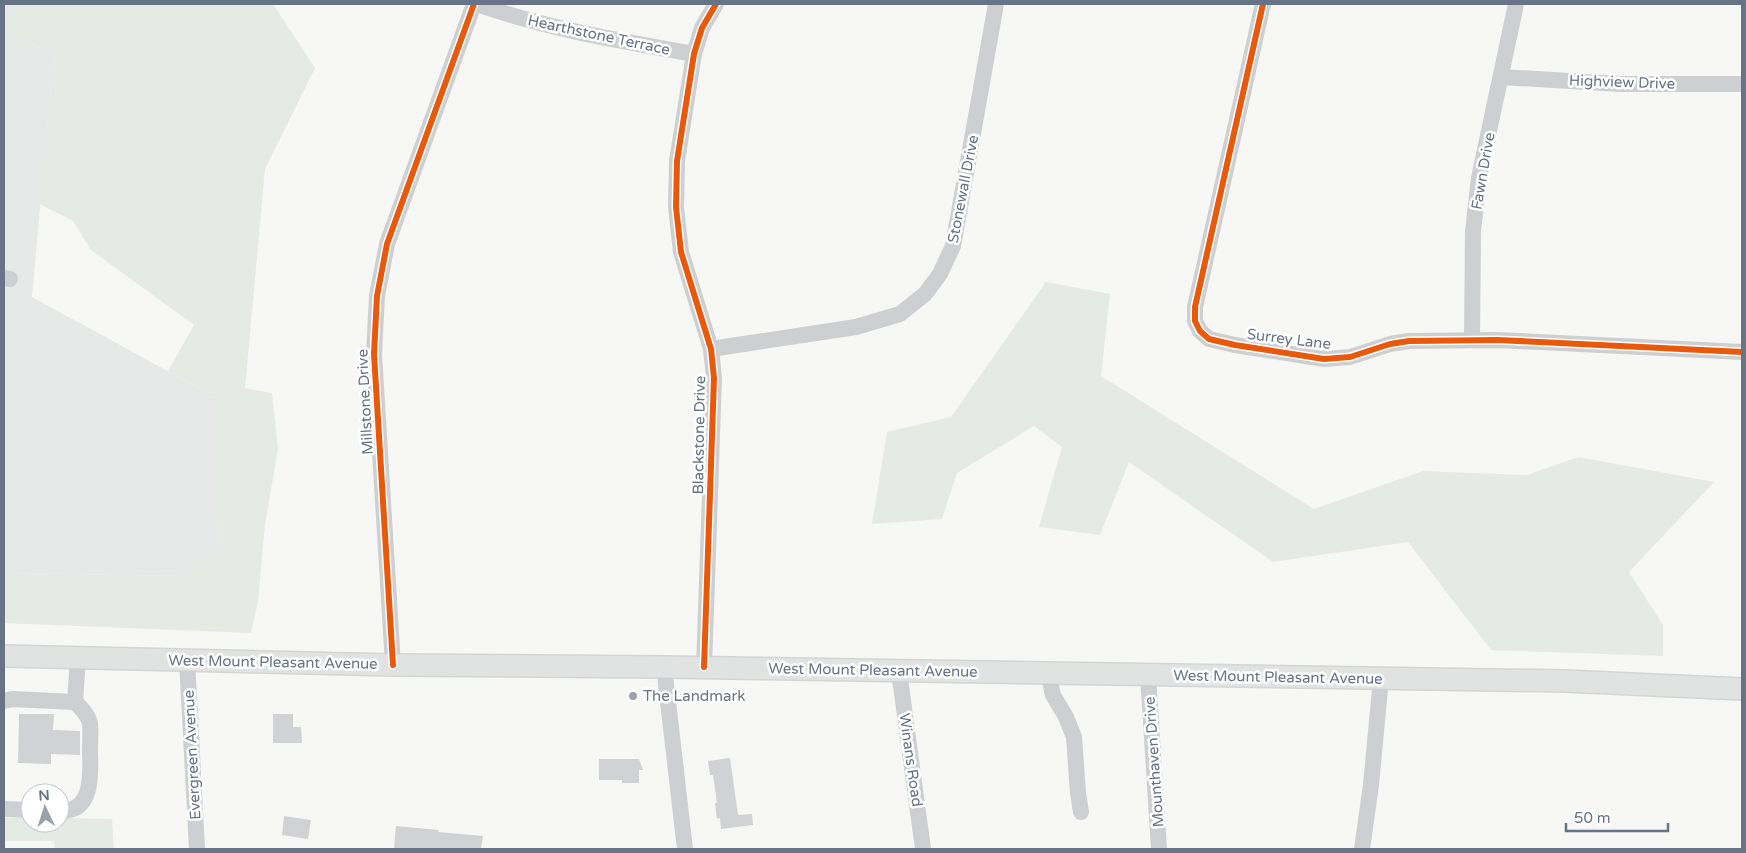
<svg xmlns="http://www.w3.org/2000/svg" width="1746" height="853" font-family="'Varela Round',sans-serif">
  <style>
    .built { fill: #e7e8e8 }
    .green { fill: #e6eae4 }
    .building { fill: #d1d2d3 }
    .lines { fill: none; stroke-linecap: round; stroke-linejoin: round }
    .major-casing { stroke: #d4d5d5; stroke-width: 24 }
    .minor { stroke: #cecfd1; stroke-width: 16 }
    .major { stroke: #e1e2e2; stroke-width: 21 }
    .cycleway-casing { stroke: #fff; stroke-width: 9 }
    .cycleway { stroke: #e8590c; stroke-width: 6 }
    .poi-dot { fill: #99a1ad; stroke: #fff; stroke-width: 2 }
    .labels { text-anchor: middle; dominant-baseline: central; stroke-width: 5; stroke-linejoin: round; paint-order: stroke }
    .street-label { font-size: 15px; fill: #677386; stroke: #fff }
    .poi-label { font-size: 15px; fill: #677386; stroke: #fff; text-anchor: start }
  </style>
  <rect width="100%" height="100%" fill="#f7f7f6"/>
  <polygon class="built" points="4,32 54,54 32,297 208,393 216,392 216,522 225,548 185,576 11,573 4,569"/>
  <g class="green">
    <polygon points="4,4 273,4 315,68 265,169 245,388 272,393 278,449 265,524 258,602 251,633 4,623 4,569 11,573 185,576 225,548 216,522 216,392 208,393 168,371 194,325 91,250 73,221 40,204 54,54 4,32"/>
    <polygon points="1046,282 1110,294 1101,376 1314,509 1423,471 1527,475 1578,457 1714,482 1629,572 1663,625 1663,656 1491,650 1408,542 1273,562 1129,462 1100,535 1039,527 1062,447 1034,426 957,473 942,519 872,524 887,432 951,417"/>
    <polygon points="4,818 30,818 30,823 60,823 60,818 112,819 114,849 55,849 54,841 4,841"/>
  </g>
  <g class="building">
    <polygon points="19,714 54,714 53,730 80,731 80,755 51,754 51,764 18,763"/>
    <polygon points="273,714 293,714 293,727 301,727 302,743 273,743"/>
    <polygon points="730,758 738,815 752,814 753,825 721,829 720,818 717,819 715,803 717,803 713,775 710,775 708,761"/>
    <polygon points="599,759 639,759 643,770 639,770 639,783 622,783 622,780 599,780"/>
    <polygon points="284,816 311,820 308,839 282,835"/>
    <polygon points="396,826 439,830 438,832 483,836 481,849 394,849"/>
  </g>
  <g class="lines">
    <defs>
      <polyline id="major" points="4,656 393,665 664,667 1565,681 1742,689"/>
    </defs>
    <use href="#major" class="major-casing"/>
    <g class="minor">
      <path d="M477,4c70,25 144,37 217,50"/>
      <polyline points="1263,4 1195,307 1195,321 1200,331 1209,339 1235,345 1324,359 1350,357 1390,344 1409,341 1498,340 1742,352"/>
      <polyline points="1501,77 1620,84 1742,84"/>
      <polyline points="4,278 10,279"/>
      <polyline points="1472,340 1473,231 1479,178 1516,4"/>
      <polyline points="711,349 856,327 900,314 925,294 940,274 953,246 996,4"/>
      <polyline points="187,660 197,849"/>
      <polyline points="393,665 374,354 377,296 387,244 474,4"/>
      <polyline points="664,667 685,849"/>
      <polyline points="704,667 714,378 711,349 681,252 676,207 677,161 694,54 702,28 716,4"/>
      <polyline points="899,671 923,849"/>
      <polyline points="1048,673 1053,695 1066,717 1074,737 1078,793 1081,812"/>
      <polyline points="1148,675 1159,849"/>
      <path d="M4,701l8,-2 63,3c6,6 13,12 15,22 1,8 0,18 0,27 1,24 3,61 -30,60"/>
      <polyline points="75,702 78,658"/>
      <polyline points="4,809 30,810"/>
      <polyline points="1362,849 1371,785 1381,678"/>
    </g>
    <use href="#major" class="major"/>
    <defs>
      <g id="cycleway">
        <polyline points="1263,4 1195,307 1195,321 1200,331 1209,339 1235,345 1324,359 1350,357 1390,344 1409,341 1498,340 1742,352"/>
        <polyline points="393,665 374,354 377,296 387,244 474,4"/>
        <polyline points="704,667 714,378 711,349 681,252 676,207 677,161 694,54 702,28 716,4"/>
      </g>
    </defs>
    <use href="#cycleway" class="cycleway-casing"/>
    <use href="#cycleway" class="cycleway"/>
  </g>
  <circle class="poi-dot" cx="633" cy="696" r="5"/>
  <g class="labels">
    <g class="street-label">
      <text transform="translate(599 35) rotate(12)">Hearthstone Terrace</text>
      <text transform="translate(1622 82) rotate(2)">Highview Drive</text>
      <text transform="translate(1483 171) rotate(-80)">Fawn Drive</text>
      <text transform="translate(963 189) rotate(-79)">Stonewall Drive</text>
      <text transform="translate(1289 339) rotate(7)">Surrey Lane</text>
      <text transform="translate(365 402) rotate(-93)">Millstone Drive</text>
      <text transform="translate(699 435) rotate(-89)">Blackstone Drive</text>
      <text transform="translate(273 662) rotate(1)">West Mount Pleasant Avenue</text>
      <text transform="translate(873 670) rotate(1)">West Mount Pleasant Avenue</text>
      <text transform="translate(1278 677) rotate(1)">West Mount Pleasant Avenue</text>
      <text transform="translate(192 755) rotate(-93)">Evergreen Avenue</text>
      <text transform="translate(911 760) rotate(82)">Winans Road</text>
      <text transform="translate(1154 762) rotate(-94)">Mounthaven Drive</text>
    </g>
    <g class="poi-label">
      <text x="643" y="696">The Landmark</text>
    </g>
  </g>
  <rect width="1746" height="853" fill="none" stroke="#677386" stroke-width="10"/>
  <g transform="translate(45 808) rotate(356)"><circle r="24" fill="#ffffff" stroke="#c2c7cf"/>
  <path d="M0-4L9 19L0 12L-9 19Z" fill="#99a1ad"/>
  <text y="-8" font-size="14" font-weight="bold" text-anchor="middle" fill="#677386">N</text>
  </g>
  <path d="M1566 823v8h102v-8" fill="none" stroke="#677386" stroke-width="2.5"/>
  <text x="1574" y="823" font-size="15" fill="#677386" stroke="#ffffff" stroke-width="4" paint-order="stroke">50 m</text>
</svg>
